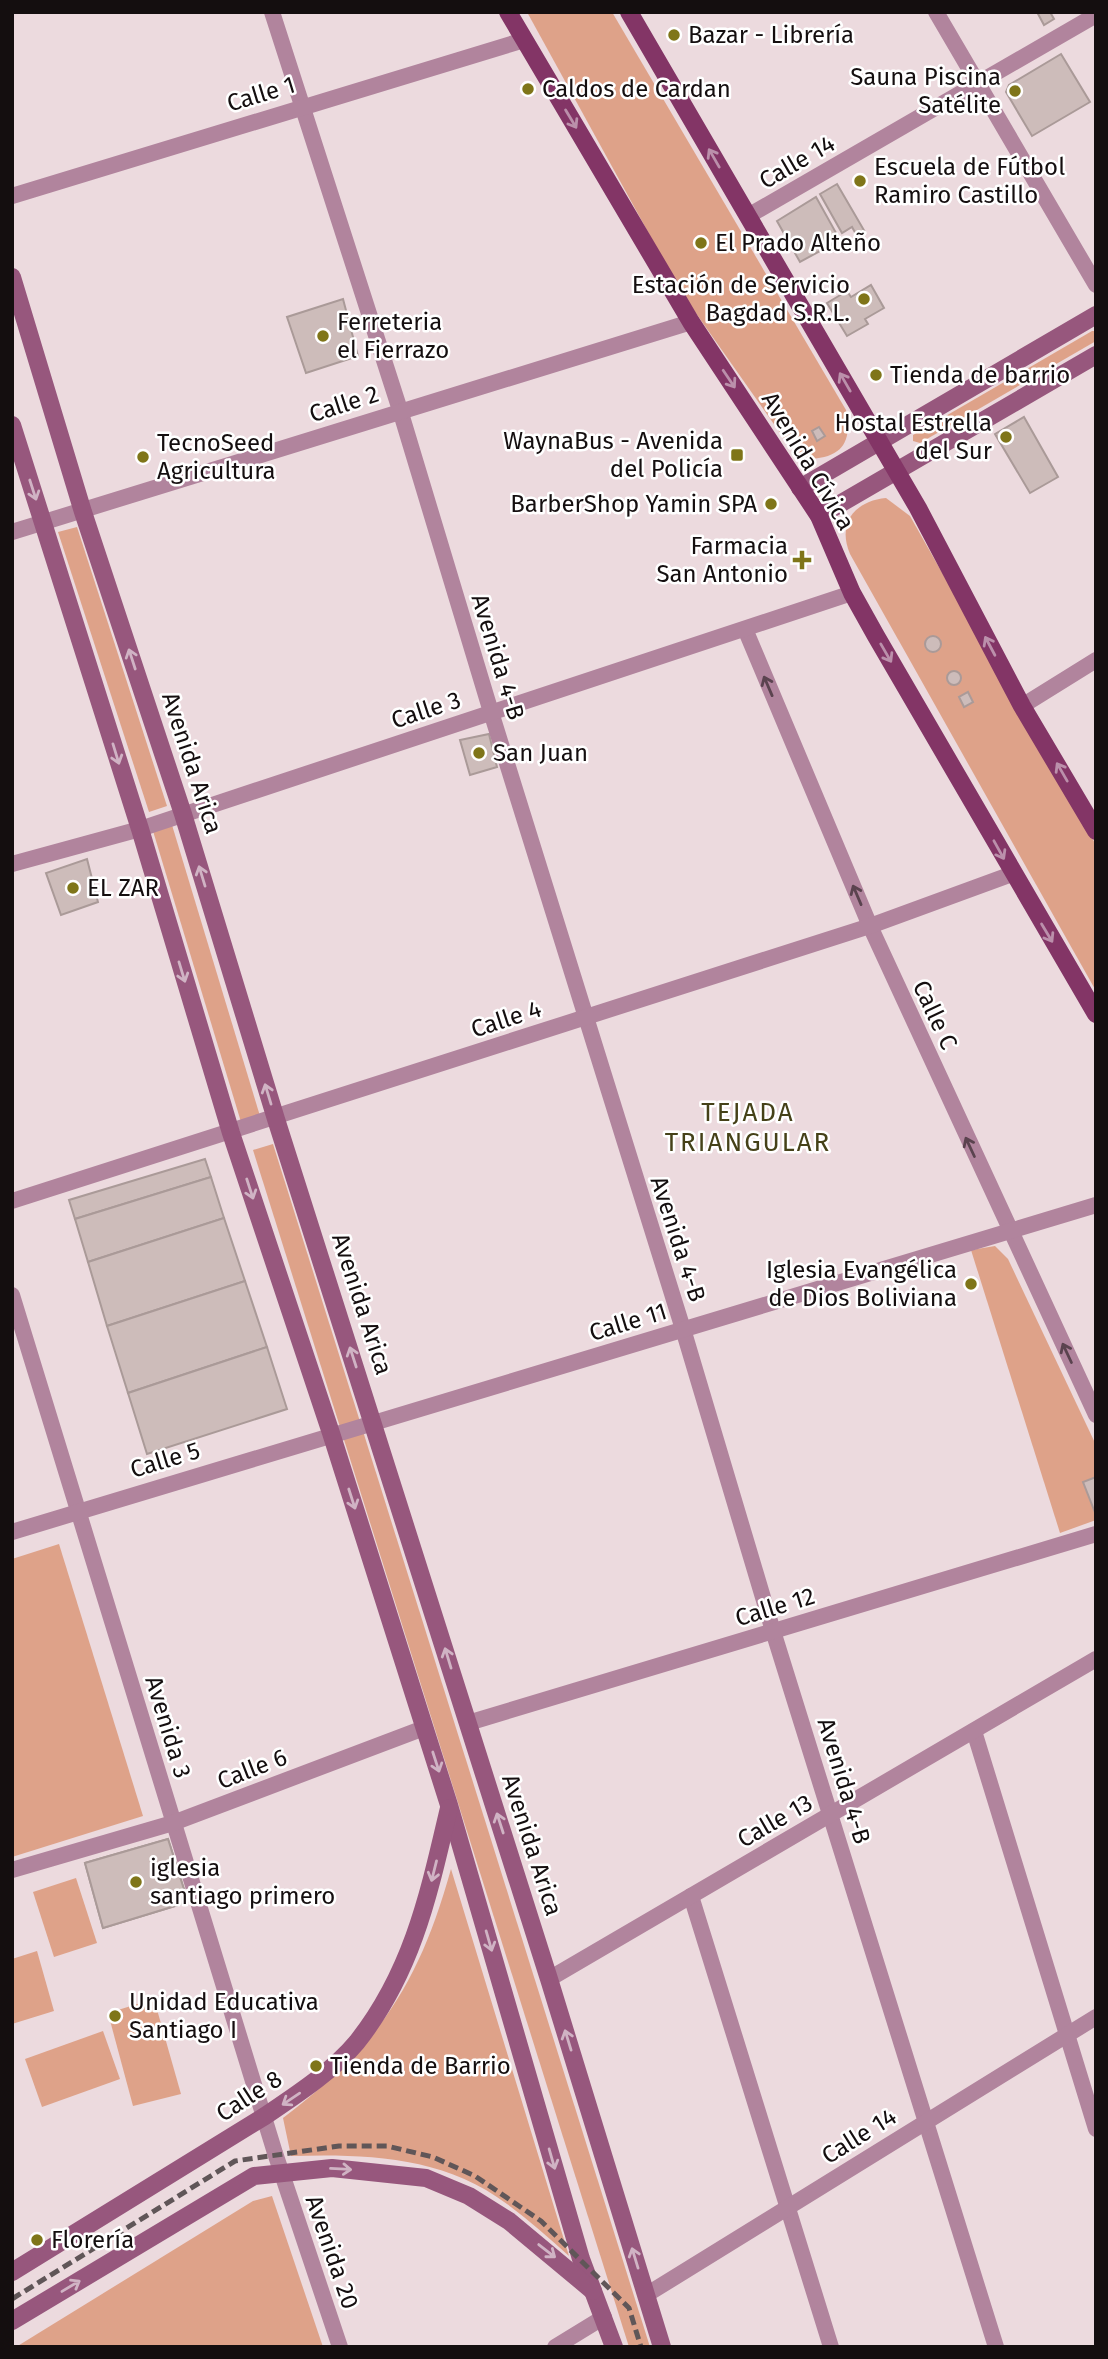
<svg xmlns="http://www.w3.org/2000/svg" width="1108" height="2359" font-family="'Fira Sans',sans-serif">
  <style>
    .green { fill: #dea289 }
    .building { fill: #cdbcba; stroke: #aa9a98; stroke-width: 2 }
    .lines { fill: none; stroke-linecap: round; stroke-linejoin: round }
    .street { stroke: #b1849d; stroke-width: 16 }
    .secondary { stroke: #97577d; stroke-width: 18 }
    .primary { stroke: #833566; stroke-width: 18 }
    .rail { stroke: #605658; stroke-width: 5; stroke-dasharray: 10 5; stroke-linecap: butt }
    .oneway { stroke: #bb90ab }
    .oneway2 { stroke: #d0b3c4 }
    .oneway3 { stroke: #5b434f }
    .poi-dot { fill: #7f7519; stroke: #fff; stroke-width: 2.5 }
    .labels { text-anchor: middle; dominant-baseline: central; stroke-width: 5; stroke-linejoin: round; paint-order: stroke }
    .poi-label { font-size: 24px; fill: #140e0f; stroke: #fff; text-anchor: start }
    .street-label { font-size: 24px; fill: #140e0f; stroke: #fff }
    .neighbourhood-label { font-size: 26px; letter-spacing: 2px; fill: #454118; stroke: #fff }
  </style>
  <rect width="100%" height="100%" fill="#ecdade"/>
  <g class="green">
    <path d="M527,12h85l234,398c6,30 -2,47 -35,49l-21,-12 -109,-155z"/>
    <polygon points="1092,331 1096,331 1096,341 920,443 913,441 913,435"/>
    <path d="M886,498l24,18 186,329v146l-246,-437c-13,-30 4,-53 36,-56z"/>
    <polygon points="77,527 167,806 149,812 58,532"/>
    <polygon points="172,825 260,1116 241,1122 153,831"/>
    <polygon points="273,1144 650,2347 629,2347 253,1150"/>
    <polygon points="995,1246 1008,1259 1096,1445 1096,1520 1060,1533 971,1250"/>
    <polygon points="59,1544 143,1816 12,1857 12,1559"/>
    <path d="M451,1869l118,387c-20,-18 -40,-36 -62,-52 -64,-48 -140,-50 -216,-48l-8,-38c95,-72 136,-134 168,-249z"/>
    <polygon points="76,1878 97,1943 54,1957 33,1892"/>
    <polygon points="37,1951 54,2011 12,2024 12,1959"/>
    <polygon points="154,1999 181,2094 133,2106 108,2013"/>
    <polygon points="103,2031 120,2079 42,2107 25,2059"/>
    <polygon points="272,2196 323,2347 16,2347 253,2201"/>
  </g>
  <g class="building">
    <polygon points="1037,12 1050,12 1054,19 1044,25"/>
    <polygon points="1061,54 1090,102 1032,136 1006,92 1009,85"/>
    <polygon points="837,184 865,232 857,236 852,227 842,233 820,194"/>
    <polygon points="816,197 840,240 800,262 777,221"/>
    <polygon points="871,285 884,308 865,319 868,324 847,336 827,303 847,291 851,297"/>
    <polygon points="343,299 358,356 306,373 287,317"/>
    <polygon points="1024,417 1058,477 1030,493 995,434"/>
    <polygon points="819,427 825,436 817,441 812,431"/>
    <circle cx="933" cy="644" r="8"/>
    <circle cx="954" cy="678" r="7"/>
    <polygon points="968,692 973,702 964,707 959,697"/>
    <polygon points="489,734 497,767 470,775 460,740"/>
    <polygon points="87,859 98,902 61,915 46,873"/>
    <polygon points="205,1159 211,1177 75,1219 69,1200"/>
    <polygon points="211,1177 224,1218 88,1262 75,1219"/>
    <polygon points="224,1218 245,1281 107,1326 88,1262"/>
    <polygon points="245,1281 267,1347 128,1393 107,1326"/>
    <polygon points="267,1347 287,1409 147,1454 128,1393"/>
    <polygon points="1096,1477 1096,1515 1083,1482"/>
    <polygon points="168,1839 188,1902 103,1928 85,1863"/>
    <polygon points="168,1839 188,1902 103,1928 85,1863"/>
  </g>
  <g class="lines">
    <g class="street">
      <polyline points="272,12 400,410 491,712 683,1329 773,1631 996,2347"/>
      <polyline points="936,12 1096,285"/>
      <polyline points="12,196 524,40"/>
      <polyline points="748,216 1096,15"/>
      <polyline points="12,532 691,322"/>
      <polyline points="745,629 870,926 1096,1415"/>
      <polyline points="1022,706 1096,660"/>
      <polyline points="12,864 140,829 852,593"/>
      <polyline points="12,1201 870,926 1012,874"/>
      <polyline points="12,1295 275,2153 340,2347"/>
      <polyline points="12,1532 1096,1205"/>
      <polyline points="468,1723 1096,1534"/>
      <polyline points="974,1731 1096,2129"/>
      <polyline points="12,1870 173,1823 424,1728"/>
      <polyline points="691,1896 831,2347"/>
      <polyline points="549,1979 1096,1659"/>
      <polyline points="646,2295 1096,2017"/>
      <polyline points="555,2347 604,2317"/>
    </g>
    <g class="secondary">
      <polyline points="12,277 83,512 183,814 276,1119 549,1979 662,2347"/>
      <polyline points="12,425 140,829 231,1133 331,1433 449,1805 581,2259 614,2347"/>
      <polyline points="800,488 1096,315"/>
      <polyline points="819,516 1096,355"/>
      <path d="M12,2272l253,-156c31,-21 68,-45 92,-74 56,-71 72,-149 92,-234"/>
      <polyline points="12,2321 254,2176 332,2168 426,2178 469,2196 509,2221 593,2291"/>
    </g>
    <g class="primary">
      <polyline points="508,12 691,322 819,516 852,593 876,636 1096,1014"/>
      <polyline points="629,12 918,508 1022,706 1096,831"/>
    </g>
    <polyline class="rail" points="12,2299 235,2161 339,2146 387,2146 433,2157 475,2176 541,2221 629,2308 641,2347"/>
  </g>
  <defs><path id="oneway-shaft" d="M-6 0H5M1.5-3L5.5 0L1.5 3" fill="none" stroke-width="1.6" stroke-linecap="round" stroke-linejoin="round" transform="scale(1.75)"/></defs>
  <g class="oneway">
    <use href="#oneway-shaft" transform="translate(571 119) rotate(59)"/>
    <use href="#oneway-shaft" transform="translate(714 158) rotate(-120)"/>
    <use href="#oneway-shaft" transform="translate(729 379) rotate(56)"/>
    <use href="#oneway-shaft" transform="translate(845 382) rotate(-120)"/>
    <use href="#oneway-shaft" transform="translate(990 646) rotate(-118)"/>
    <use href="#oneway-shaft" transform="translate(886 653) rotate(60)"/>
    <use href="#oneway-shaft" transform="translate(1062 772) rotate(-120)"/>
    <use href="#oneway-shaft" transform="translate(999 850) rotate(61)"/>
    <use href="#oneway-shaft" transform="translate(1047 933) rotate(59)"/>
  </g>
  <g class="oneway2">
    <use href="#oneway-shaft" transform="translate(33 490) rotate(72)"/>
    <use href="#oneway-shaft" transform="translate(132 659) rotate(-108)"/>
    <use href="#oneway-shaft" transform="translate(116 754) rotate(73)"/>
    <use href="#oneway-shaft" transform="translate(202 876) rotate(-107)"/>
    <use href="#oneway-shaft" transform="translate(182 972) rotate(73)"/>
    <use href="#oneway-shaft" transform="translate(268 1094) rotate(-107)"/>
    <use href="#oneway-shaft" transform="translate(250 1189) rotate(72)"/>
    <use href="#oneway-shaft" transform="translate(353 1357) rotate(-108)"/>
    <use href="#oneway-shaft" transform="translate(352 1499) rotate(72)"/>
    <use href="#oneway-shaft" transform="translate(448 1658) rotate(-107)"/>
    <use href="#oneway-shaft" transform="translate(436 1762) rotate(72)"/>
    <use href="#oneway-shaft" transform="translate(500 1823) rotate(-108)"/>
    <use href="#oneway-shaft" transform="translate(434 1871) rotate(104)"/>
    <use href="#oneway-shaft" transform="translate(489 1941) rotate(74)"/>
    <use href="#oneway-shaft" transform="translate(568 2040) rotate(-107)"/>
    <use href="#oneway-shaft" transform="translate(291 2099) rotate(146)"/>
    <use href="#oneway-shaft" transform="translate(552 2159) rotate(74)"/>
    <use href="#oneway-shaft" transform="translate(341 2169) rotate(3)"/>
    <use href="#oneway-shaft" transform="translate(547 2251) rotate(38)"/>
    <use href="#oneway-shaft" transform="translate(635 2258) rotate(-107)"/>
    <use href="#oneway-shaft" transform="translate(71 2286) rotate(-31)"/>
  </g>
  <g class="oneway3">
    <use href="#oneway-shaft" transform="translate(768 686) rotate(-113)"/>
    <use href="#oneway-shaft" transform="translate(857 895) rotate(-113)"/>
    <use href="#oneway-shaft" transform="translate(970 1147) rotate(-115)"/>
    <use href="#oneway-shaft" transform="translate(1067 1353) rotate(-115)"/>
  </g>
  <g class="poi-dot">
    <circle cx="674" cy="35" r="7"/>
    <circle cx="528" cy="89" r="7"/>
    <circle cx="1015" cy="91" r="7"/>
    <circle cx="860" cy="181" r="7"/>
    <circle cx="701" cy="243" r="7"/>
    <circle cx="864" cy="299" r="7"/>
    <circle cx="323" cy="336" r="7"/>
    <circle cx="876" cy="375" r="7"/>
    <circle cx="1006" cy="437" r="7"/>
    <rect x="730" y="448" width="14" height="14" rx="3.5"/>
    <circle cx="143" cy="457" r="7"/>
    <circle cx="771" cy="504" r="7"/>
    <path d="M798.5 549.5h7v7h7v7h-7v7h-7v-7h-7v-7h7z"/>
    <circle cx="479" cy="753" r="7"/>
    <circle cx="73" cy="888" r="7"/>
    <circle cx="971" cy="1284" r="7"/>
    <circle cx="136" cy="1882" r="7"/>
    <circle cx="115" cy="2016" r="7"/>
    <circle cx="316" cy="2066" r="7"/>
    <circle cx="37" cy="2240" r="7"/>
  </g>
  <g class="labels">
    <g class="poi-label">
      <text x="688" y="35">Bazar - Librería</text>
      <text x="1001" y="77" text-anchor="end">Sauna Piscina<tspan x="1001" dy="28">Satélite</tspan></text>
      <text x="542" y="89">Caldos de Cardan</text>
      <text x="874" y="167">Escuela de Fútbol<tspan x="874" dy="28">Ramiro Castillo</tspan></text>
      <text x="715" y="243">El Prado Alteño</text>
      <text x="850" y="285" text-anchor="end">Estación de Servicio<tspan x="850" dy="28">Bagdad S.R.L.</tspan></text>
      <text x="337" y="322">Ferreteria<tspan x="337" dy="28">el Fierrazo</tspan></text>
      <text x="890" y="375">Tienda de barrio</text>
      <text x="992" y="423" text-anchor="end">Hostal Estrella<tspan x="992" dy="28">del Sur</tspan></text>
      <text x="723" y="441" text-anchor="end">WaynaBus - Avenida<tspan x="723" dy="28">del Policía</tspan></text>
      <text x="157" y="443">TecnoSeed<tspan x="157" dy="28">Agricultura</tspan></text>
      <text x="757" y="504" text-anchor="end">BarberShop Yamin SPA</text>
      <text x="788" y="546" text-anchor="end">Farmacia<tspan x="788" dy="28">San Antonio</tspan></text>
      <text x="493" y="753">San Juan</text>
      <text x="87" y="888">EL ZAR</text>
      <text x="957" y="1270" text-anchor="end">Iglesia Evangélica<tspan x="957" dy="28">de Dios Boliviana</tspan></text>
      <text x="150" y="1868">iglesia<tspan x="150" dy="28">santiago primero</tspan></text>
      <text x="129" y="2002">Unidad Educativa<tspan x="129" dy="28">Santiago I</tspan></text>
      <text x="330" y="2066">Tienda de Barrio</text>
      <text x="51" y="2240">Florería</text>
    </g>
    <g class="street-label">
      <text transform="translate(261 94) rotate(-17)">Calle 1</text>
      <text transform="translate(797 162) rotate(-30)">Calle 14</text>
      <text transform="translate(344 404) rotate(-18)">Calle 2</text>
      <text transform="translate(808 461) rotate(59)">Avenida Cívica</text>
      <text transform="translate(498 657) rotate(73)">Avenida 4-B</text>
      <text transform="translate(426 710) rotate(-18)">Calle 3</text>
      <text transform="translate(192 763) rotate(72)">Avenida Arica</text>
      <text transform="translate(935 1015) rotate(65)">Calle C</text>
      <text transform="translate(506 1019) rotate(-18)">Calle 4</text>
      <text transform="translate(678 1239) rotate(72)">Avenida 4-B</text>
      <text transform="translate(362 1304) rotate(72)">Avenida Arica</text>
      <text transform="translate(628 1322) rotate(-17)">Calle 11</text>
      <text transform="translate(165 1460) rotate(-17)">Calle 5</text>
      <text transform="translate(775 1607) rotate(-17)">Calle 12</text>
      <text transform="translate(168 1727) rotate(73)">Avenida 3</text>
      <text transform="translate(252 1769) rotate(-21)">Calle 6</text>
      <text transform="translate(844 1781) rotate(73)">Avenida 4-B</text>
      <text transform="translate(775 1821) rotate(-30)">Calle 13</text>
      <text transform="translate(532 1845) rotate(72)">Avenida Arica</text>
      <text transform="translate(249 2096) rotate(-33)">Calle 8</text>
      <text transform="translate(859 2136) rotate(-32)">Calle 14</text>
      <text transform="translate(332 2252) rotate(71)">Avenida 20</text>
    </g>
    <g class="neighbourhood-label">
      <text x="748" y="1112">TEJADA<tspan x="748" dy="30">TRIANGULAR</tspan></text>
    </g>
  </g>
  <rect width="1108" height="2359" fill="none" stroke="#140e0f" stroke-width="28"/>
</svg>
